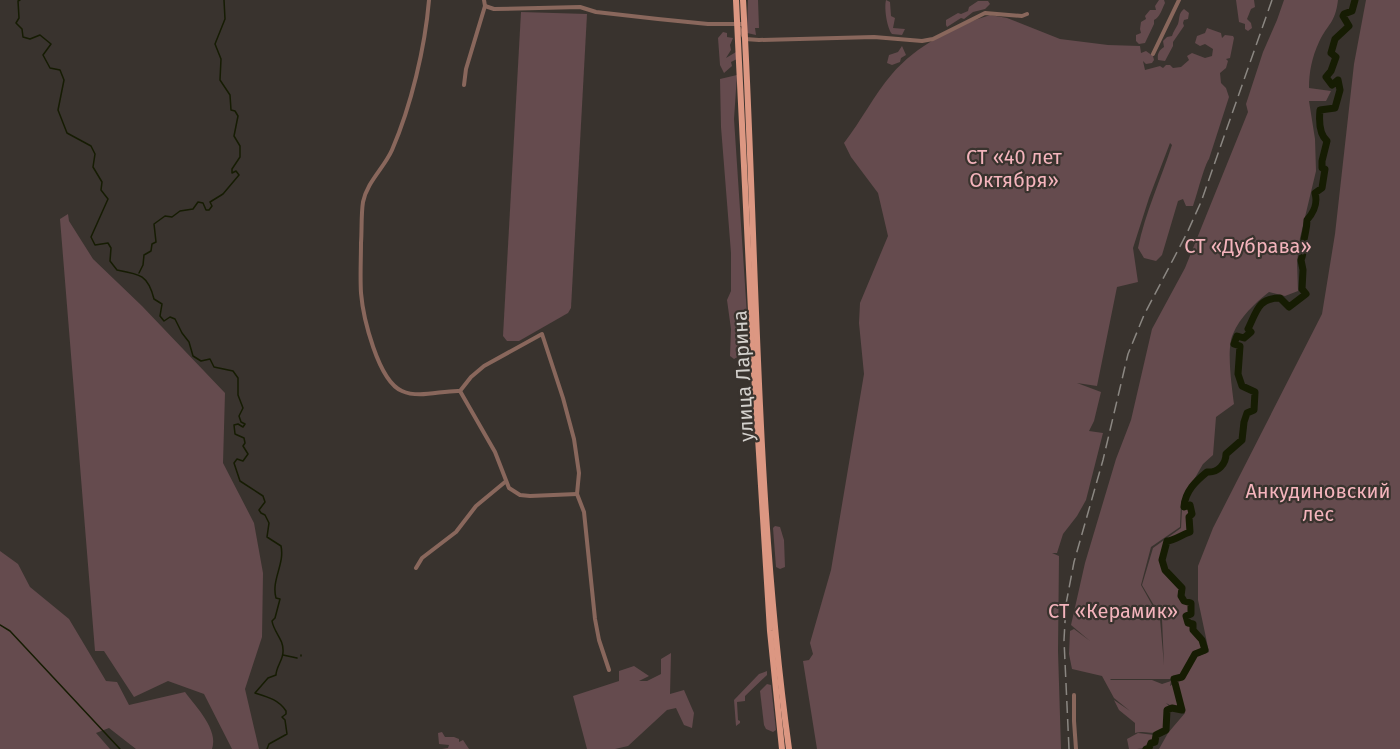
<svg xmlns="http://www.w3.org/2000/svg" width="1400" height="749" font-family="'Fira Sans',sans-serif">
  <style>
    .green { fill: #654b4e }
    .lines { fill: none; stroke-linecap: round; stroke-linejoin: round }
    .stream { stroke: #161c03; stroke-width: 1.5 }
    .river { stroke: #161c03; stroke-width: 7 }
    .minor { stroke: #89675c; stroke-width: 4 }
    .primary { stroke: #dc9782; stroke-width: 6 }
    .rail { stroke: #8b8782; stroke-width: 1.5; stroke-dasharray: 12 6; stroke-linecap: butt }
    .labels { text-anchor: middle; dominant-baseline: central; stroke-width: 4.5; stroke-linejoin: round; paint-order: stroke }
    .park-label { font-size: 20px; fill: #f4b4bc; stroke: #39332e }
    .street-label { font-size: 20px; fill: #d4d1cd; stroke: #39332e }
  </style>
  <rect width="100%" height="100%" fill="#39332e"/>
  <g class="green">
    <polygon points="748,0 758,0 759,28 755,28 756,35 747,33"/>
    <path d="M886,0l4,2 1,14 4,2 -2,10 12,1 -3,6 -10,-1c-5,-6 -8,-26 -6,-34z"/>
    <path d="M1159,0h5l1,3c-3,6 -5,14 -11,17v4l-9,19 -6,1 -3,-3v-6l5,-2 -1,-4 1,-7 5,-3 -1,-3 5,-6h6l-1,-4z"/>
    <polygon points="1236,0 1254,0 1255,7 1251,9 1247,19 1251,23 1252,28 1248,31 1245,29 1245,24 1239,22"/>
    <path d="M1284,0h54c-3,24 -10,23 -19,42 -7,15 -10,30 -10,46l22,3 -5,10h-17l6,38 1,32 -16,67 -3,24 1,29 -13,5 -16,-4c-14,11 -29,25 -36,42 -7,14 -1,54 1,70l-18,13 -3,38 -10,9 -22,38 -1,25 -29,20 -10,38 19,34 4,46 -2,-46 -20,-34 11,-37 28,-20 1,-19 7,-3 2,8 -3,3 1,15c-8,2 -14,7 -23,9l-4,18 2,11 18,18 -2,9 3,4 7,3v9l-4,2 1,8 5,2c1,10 11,14 12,25l-10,4 -13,22 -8,3h-63l1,1h41l10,4 9,-3 -1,5 14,-10 12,-19 13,-5 -11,-52v-34l15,-38 109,-214 13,-80 19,-170 12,-64h34v749h-241l9,-16 17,-20 -19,-10 4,4 -3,2 -3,6 2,10c-12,14 -16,4 -31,8v-10l-16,-13 -5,-10 16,11 -16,-13 -12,-22 -30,-7 -3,-15 1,-23 4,-2 16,12 -19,-16 14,-62 31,-104 15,-39 21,-91 33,-61 63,-156 -2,-8 17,-52 14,-32z"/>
    <polygon points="978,1 988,1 990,4 985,9 973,12 964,19 961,18 947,27 946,25 946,20 958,13 961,14 968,11 969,7"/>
    <path d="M1184,9l5,4 -1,6 -4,1 -1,3 1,3 -11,16v4l-8,15 -7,-1c-1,-6 1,-10 6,-13l-1,-6 4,-4 5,-1c1,-4 4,-8 6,-12 2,-6 0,-10 6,-15z"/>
    <polygon points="521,12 587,14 571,308 568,313 519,341 507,341 503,336"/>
    <path d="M990,15l17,3 53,21 48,6 32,1 1,7 5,-2 7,5 1,4 -2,3 -6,1 -3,-3 2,9 15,-4 3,2 3,-3h4l3,3 8,-1 8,-7 -2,-4 5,-3 13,5 7,-2 1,-7 -8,-5 -5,2 -5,-3 2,-7 8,-3 2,-5 14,5 1,5 3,-3 8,1 1,2 -4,20 -4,1 2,2 -2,7 -6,5 1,10 5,5 3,9 -20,62c-5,7 -12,36 -16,47h-7l-3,-7 -5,2 -16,54 -6,6 -12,-3 -6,-10c7,-35 23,-69 34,-103l-2,-2 -21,55 -16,50 5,34 -21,5 -20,99 -20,-3 24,9 -7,29 -5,10 14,2 -17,67 -9,16 -14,18 -6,19h-5l7,3 -1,95 3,98h-244l-14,-88 6,-1 4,-6 -3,-11 21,-73 33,-196 -5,-51 1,-20 28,-67 -10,-43 -27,-36 -7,-14c17,-22 30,-48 48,-69 24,-28 62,-48 98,-59z"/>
    <polygon points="723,32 727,33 727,37 733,38 730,45 731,50 726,58 736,52 737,59 731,62 732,66 724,73 720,65 718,38"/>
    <polygon points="902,46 906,55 901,58 900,62 892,65 887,63 889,55 898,52"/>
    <polygon points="737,75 734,119 749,345 745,358 739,356 734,359 730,356 731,329 727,300 731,291 731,253 721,127 720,79"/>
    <polygon points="68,214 69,221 93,259 142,306 225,393 223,463 254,523 263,573 262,637 245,689 259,749 232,749 204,694 168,681 134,697 104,651 95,651 60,219"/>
    <polygon points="775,526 780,527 784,540 785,567 780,569 776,567 773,528"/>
    <path d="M0,551l18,13 12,23 39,32 37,62 11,1 12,23 56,-13c11,15 34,38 27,57h-76l-27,-21 -13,5 14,16h-110z"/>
    <polygon points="671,653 670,694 684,690 694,713 692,728 684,725 676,708 667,710 628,746 615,749 587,749 573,696 619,681 619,671 634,666 649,676 639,681 647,681 661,674 661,659"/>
    <polygon points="767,671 767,675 745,696 745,701 737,702 738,720 740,721 740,723 736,726 734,700 759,674"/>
    <polygon points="767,684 771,685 776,730 773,732 766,729 764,725 760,691"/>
    <polygon points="442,732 445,737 454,737 459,739 459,742 463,740 469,749 442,749 448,748 449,745 439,744 438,733"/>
    <path d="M1138,733l16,2c-8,14 -8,14 -25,14l-2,-10z"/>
  </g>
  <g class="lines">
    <g class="stream">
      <path d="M20,0l-2,1 1,17 -3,5 6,6 1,8 7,2 10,-4 11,9 -8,11 7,13 10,2 4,10 -6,30 9,23 24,13 4,8 -2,13 9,15 -1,8 7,9 -17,38 4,8 13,-2 3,5 -1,13 7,9c23,4 31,5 37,29l8,5 -2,12 4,5 6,-4 5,2 7,14 7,9 4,14 8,5 9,-2 4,8 19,4 5,7v17l5,13 -4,8 2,6 4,2 -2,3 -5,-3 -4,1 1,9 9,4 1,5 -2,3 5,8 -5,7 -6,-2 -3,4 6,18 23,15 2,6 -6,8 2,3 4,2 4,8 -2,14 14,9c4,18 -10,34 -5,52l4,1 -5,19 -3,3c2,12 12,18 11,31 0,8 -7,15 -7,23l-8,3 -13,15c13,4 24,7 31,18v3l-4,3 3,3 2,14 -18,10 -2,5"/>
      <polyline points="139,273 143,265 144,255 151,251 152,244 156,242 154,224 165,216 172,217 180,211 193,209 198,202 203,203 206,210 209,210 212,206 210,202 223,194 239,175 236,171 232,173 232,169 240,157 240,146 234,136 238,116 235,111 231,110 230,95 220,80 221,59 215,44 225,19 224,0"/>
      <polyline points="0,625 10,631 120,749"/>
      <polyline points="283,655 297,658"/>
      <polyline points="301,656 301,655"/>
    </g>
    <path class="river" d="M1146,749l3,-1 2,-5 4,-1 1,-7 10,-5 1,-20 5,-2 10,2 -8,-31 8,-2 13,-23 10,-4 -3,-10 -9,-10v-6l-5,-1 -2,-7 5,-2v-11l-7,-2 -3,-5 1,-8 -17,-18 -3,-10 5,-19c8,-1 14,-6 23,-9l-1,-15 3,-3 -2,-9 -6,2c1,-16 12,-26 23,-35 11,1 19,-8 19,-18l16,-14 2,-18 3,-9 7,-3 1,-18 -13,-6 -4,-12 2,-28 -6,-2 3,-8 7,2 7,-6 -3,-3c9,-18 10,-31 32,-31l9,9 17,-13 -4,-5 1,-19 -2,-10c4,-10 1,-11 3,-20 1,-7 3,-12 3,-20 7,-8 11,-16 8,-27l7,-5 3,-19 -3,-1v-7l5,-20c-8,-7 -8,-21 -7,-31l15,-2 5,-18 -2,-10 -6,5 -6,-8 5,-6 5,-14 -5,-4 4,-14 14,-13 -6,-10 1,-2 8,-3 3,-11"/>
    <g class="minor">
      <path d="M429,0c-4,48 -18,106 -37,150 -8,18 -25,32 -29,52 -2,13 -1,27 -2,41 0,16 -1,33 0,50 2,24 17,88 41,98 18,8 40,-1 58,0l35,61 14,36 11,7 10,1 47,-2"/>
      <polyline points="485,6 494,9 580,7 596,12 658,19 708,24 744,24"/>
      <polyline points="739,28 745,39 759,40 874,37 922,41 933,39 985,13 1022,16 1027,14"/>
      <polyline points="1153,54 1179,0"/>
      <polyline points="464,85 466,69 485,6 484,0"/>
      <polyline points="460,391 471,377 484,366 542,334 563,398 574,439 579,473 577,494 584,512 595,619 599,640 609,670"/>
      <polyline points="416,568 422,558 456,532 476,506 505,482"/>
      <polyline points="1074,695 1074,721 1076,749"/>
    </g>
    <g class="primary">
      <polyline points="736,0 754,373 770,631 782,749"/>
      <path d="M743,0c14,249 12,501 46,749"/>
    </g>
    <polyline class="rail" points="1069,749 1064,640 1066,604 1074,562 1103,460 1128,354 1144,315 1187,233 1201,202 1272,0"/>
  </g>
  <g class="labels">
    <g class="park-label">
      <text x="1014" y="157">СТ «40 лет<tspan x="1014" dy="23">Октября»</tspan></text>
      <text x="1248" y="246">СТ «Дубрава»</text>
      <text x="1318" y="491">Анкудиновский<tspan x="1318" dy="23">лес</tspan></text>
      <text x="1113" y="611">СТ «Керамик»</text>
    </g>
    <g class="street-label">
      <text transform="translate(743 376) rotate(-93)">улица Ларина</text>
    </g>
  </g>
</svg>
